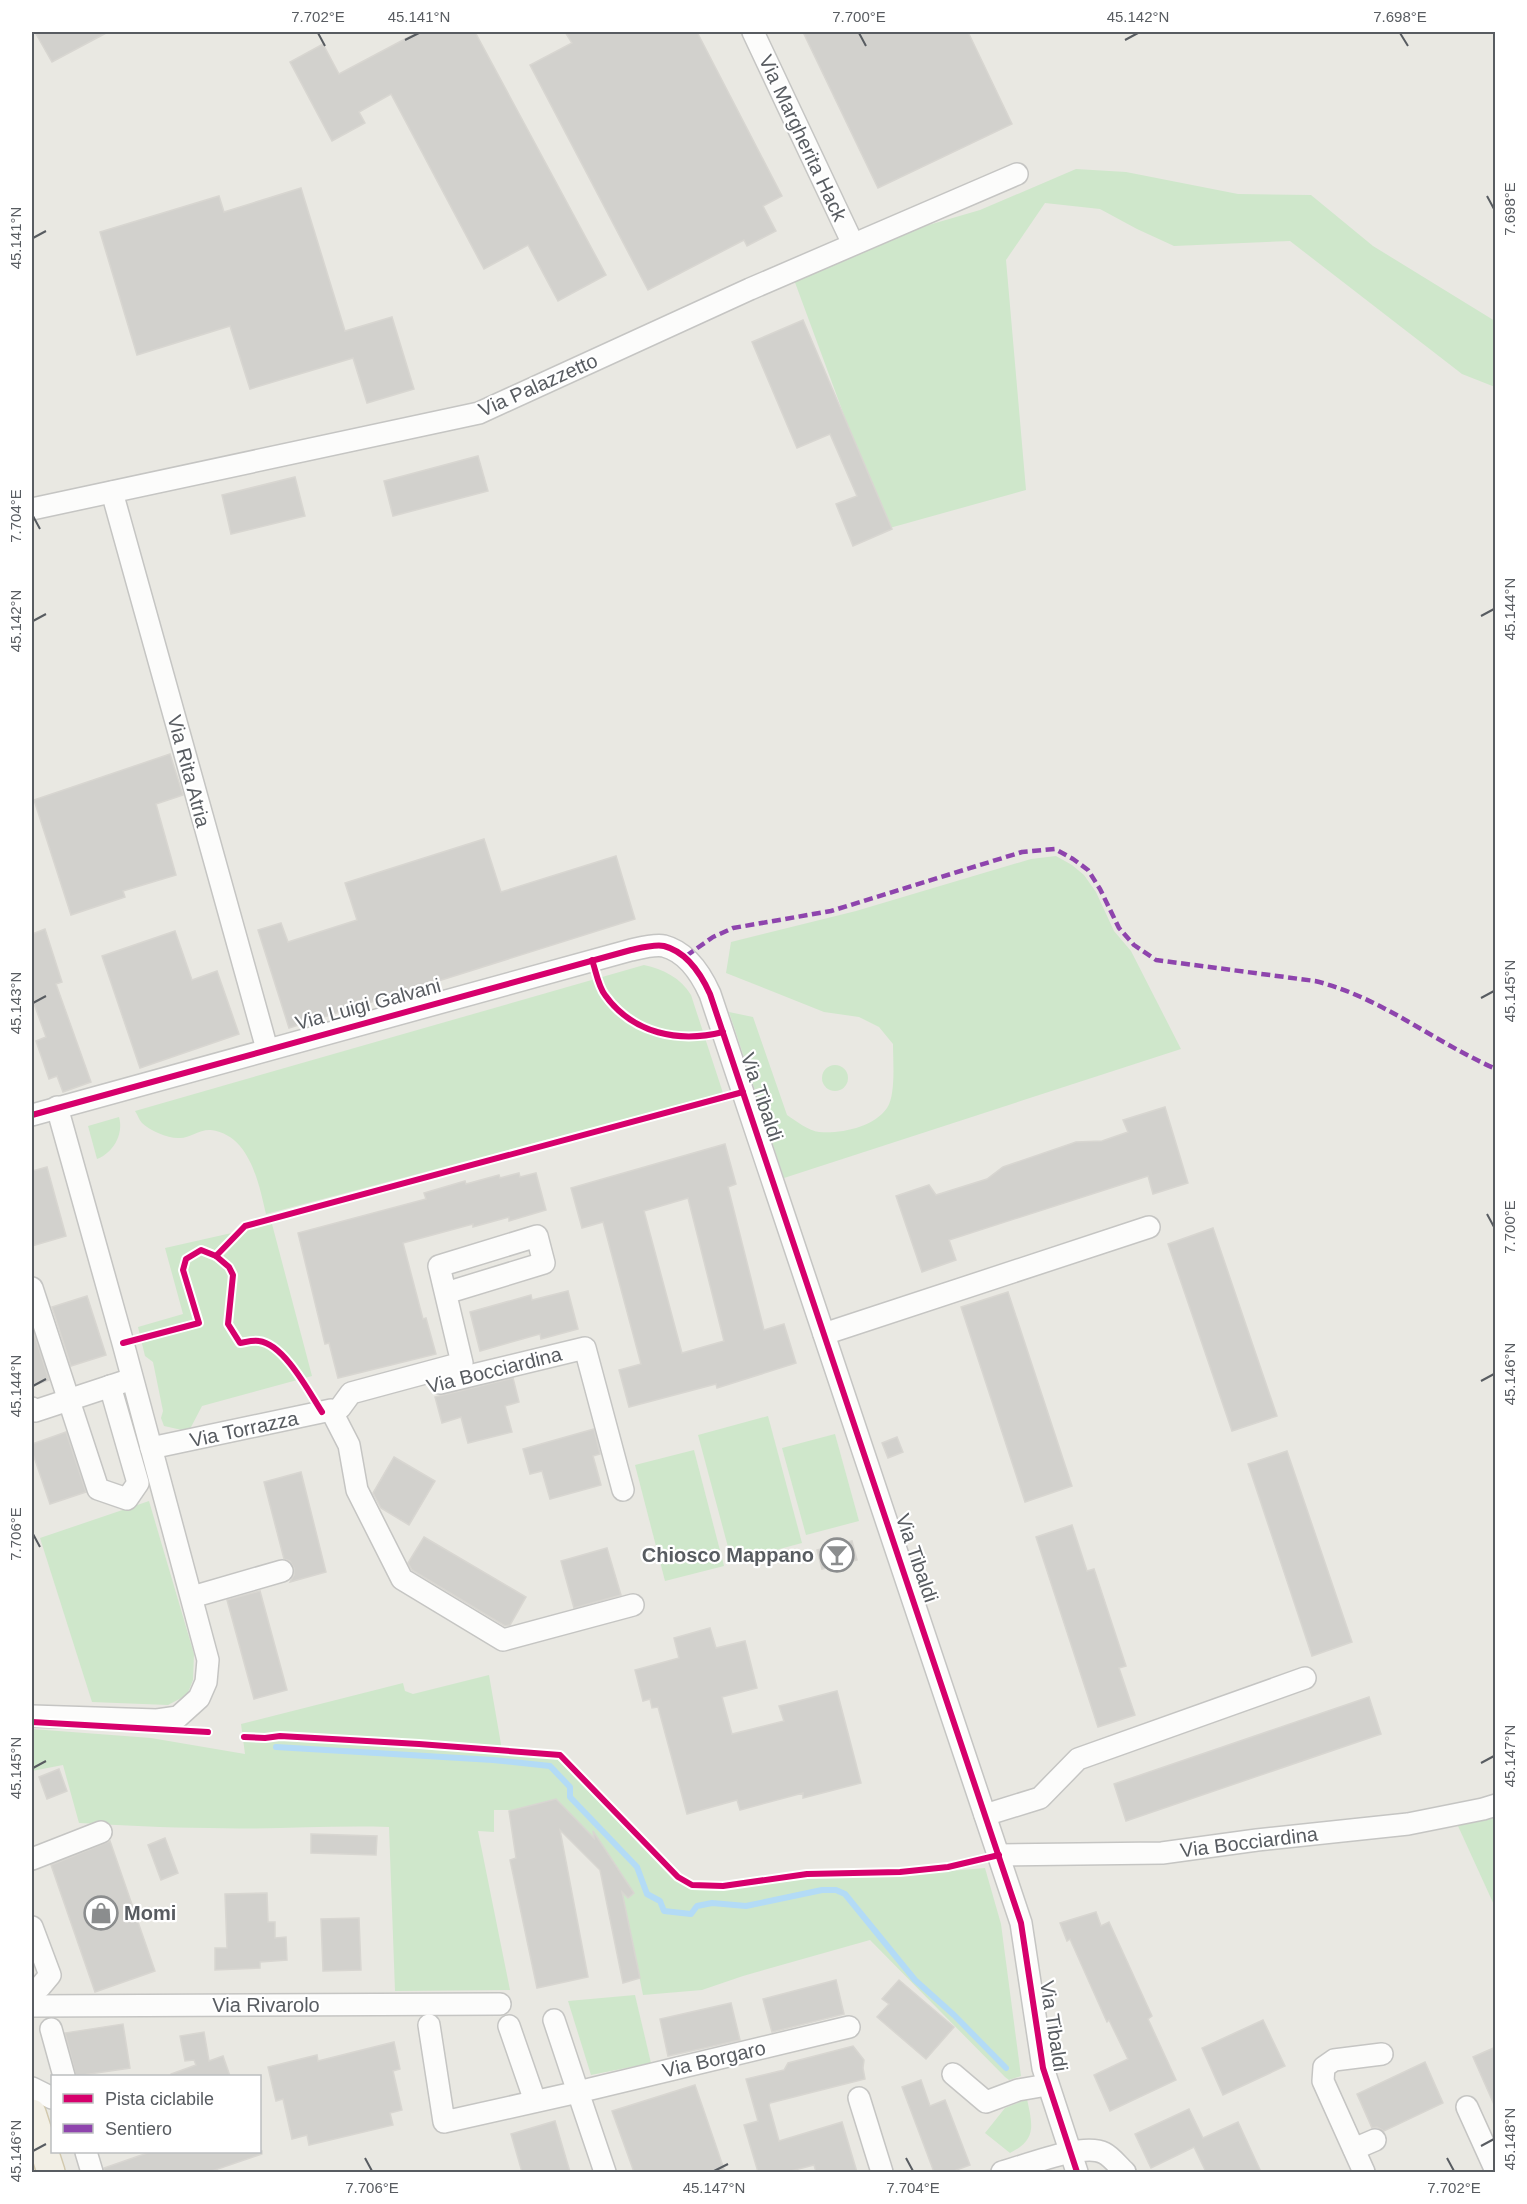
<svg xmlns="http://www.w3.org/2000/svg" width="1527" height="2204" font-family="Helvetica,sans-serif">
  <style>
    .green { fill: #cfe7cb }
    .lines { fill: none; stroke-linecap: round; stroke-linejoin: round }
    .stream { stroke: #b3dbf6; stroke-width: 6 }
    .building { fill: #d2d1cd; stroke: #d8d6d1; stroke-width: 1.5; fill-rule: evenodd }
    .minor-casing { stroke: #c5c5c3; stroke-width: 24 }
    .major-casing { stroke: #d2c9ae; stroke-width: 30 }
    .minor { stroke: #fcfcfb; stroke-width: 21 }
    .major { stroke: #f2efe5; stroke-width: 27 }
    .quiet { stroke: #8e44ad; stroke-width: 4.5; stroke-dasharray: 9 4.5; stroke-linecap: butt }
    .cycleway-casing { stroke: #fff; stroke-width: 10 }
    .cycleway { stroke: #d6006c; stroke-width: 6 }
    .ticks { fill: none; stroke: #585c61; stroke-width: 2 }
    .labels { text-anchor: middle; dominant-baseline: central; stroke-width: 4.5; stroke-linejoin: round; paint-order: stroke }
    .street-label { font-size: 20px; fill: #585c61; stroke: #fff }
    .poi-label { font-size: 20px; font-weight: bold; fill: #585c61; stroke: #fff; text-anchor: end }
    .neatline { fill: none; stroke: #585c61; stroke-width: 2 }
    .ticks-label { font-size: 15px; text-anchor: middle; fill: #585c61 }
  </style>
  <rect width="100%" height="100%" fill="#e9e8e2"/>
  <g class="green">
    <polygon points="1076,169 1126,172 1238,194 1311,195 1373,246 1495,321 1495,387 1462,374 1290,241 1174,246 1137,229 1100,209 1045,203 1006,260 1026,490 886,529 793,277 884,238 980,210"/>
    <path d="M1056,856l16,9 12,10 12,17 18,39 17,20 50,98 -397,129 -55,-166 24,5 34,98c9,6 22,16 32,17 22,2 55,-5 68,-24 9,-13 6,-48 6,-64l-14,-17 -20,-10 -35,-5 -98,-39 5,-31 125,-31 175,-52z"/>
    <path d="M644,965c19,4 37,13 47,30l32,98 -457,121c-7,-30 -16,-79 -55,-84 -11,-1 -21,8 -31,8 -11,1 -30,-7 -38,-15 -3,-3 -4,-8 -7,-12z"/>
    <circle cx="835" cy="1078" r="13"/>
    <path d="M119,1117c5,17 -6,36 -22,42l-9,-33z"/>
    <polygon points="272,1224 312,1376 202,1406 190,1429 182,1430 164,1426 161,1418 163,1411 153,1362 145,1356 138,1327 183,1314 165,1248"/>
    <polygon points="768,1416 802,1543 732,1562 698,1435"/>
    <polygon points="835,1434 859,1521 806,1535 782,1448"/>
    <polygon points="694,1450 724,1566 665,1581 635,1465"/>
    <polygon points="149,1501 194,1654 193,1680 187,1695 168,1705 92,1702 40,1538"/>
    <path d="M489,1675l13,75 18,4 35,2 125,127c11,6 19,7 31,7l115,-14 77,-1 82,-7 16,56 20,152 -12,4 -4,-3 -135,-137 -127,36 -41,14 -59,5 -26,-128 -10,-15 -51,-53 -40,11h-22v22l-16,-1 32,159 -115,1 -6,-164c-60,-2 -120,3 -180,1 -44,0 -87,-3 -130,-5l-16,-58 -31,6v-42l119,9 94,16 -4,-30 162,-41 2,8 8,3z"/>
    <polygon points="1495,1813 1495,1907 1458,1826"/>
    <polygon points="635,1995 651,2063 591,2075 568,2001"/>
    <path d="M1027,2099c5,25 11,40 -17,54l-25,-20 20,-25z"/>
  </g>
  <g class="lines">
    <polyline class="stream" points="276,1747 493,1760 550,1766 570,1787 570,1797 637,1867 647,1894 660,1901 664,1911 691,1914 697,1906 712,1903 746,1906 822,1890 836,1890 845,1894 915,1980 954,2015 1006,2068"/>
  </g>
  <g class="building">
    <polygon points="35,32 108,32 52,62"/>
    <polygon points="418,32 475,32 606,275 558,301 528,245 484,269 391,94 359,112 365,123 332,141 290,62 323,44 339,74"/>
    <polygon points="565,32 697,32 782,196 763,206 776,231 747,246 744,240 648,290 530,65 572,43"/>
    <polygon points="803,32 968,32 1012,124 878,188"/>
    <polygon points="301,188 345,331 392,317 414,389 367,403 353,358 250,389 230,326 137,355 100,232 219,196 224,212"/>
    <polygon points="803,320 892,529 853,546 836,504 857,496 830,434 797,448 752,342"/>
    <polygon points="478,456 488,491 393,516 384,481"/>
    <polygon points="295,477 305,516 231,534 222,495"/>
    <polygon points="170,754 183,795 156,804 176,875 123,891 125,897 71,915 34,800"/>
    <polygon points="484,839 501,892 616,856 635,919 289,1028 258,930 281,923 288,942 357,920 345,883"/>
    <polygon points="45,929 62,982 56,984 91,1082 63,1092 57,1076 49,1079 36,1041 46,1037 32,998 32,934"/>
    <polygon points="175,931 192,980 217,971 239,1034 140,1068 102,956"/>
    <polygon points="1165,1107 1188,1183 1153,1194 1148,1176 949,1240 956,1260 922,1272 896,1196 929,1185 936,1195 987,1179 1003,1167 1076,1142 1102,1141 1128,1132 1123,1120"/>
    <path d="M725,1144l11,40 -8,3 36,143 20,-6 12,39 -79,25 -1,-4 -87,23 -10,-37 22,-6 -38,-142 -21,6 -11,-40zM688,1198l36,143 -42,12 -38,-142z"/>
    <polygon points="47,1167 66,1236 32,1246 32,1171"/>
    <polygon points="519,1173 520,1177 536,1173 546,1210 509,1221 509,1217 473,1227 473,1224 403,1243 423,1319 426,1318 436,1354 338,1378 329,1343 325,1344 298,1233 426,1199 424,1193 465,1181 466,1184 499,1175 500,1178"/>
    <polygon points="1213,1228 1277,1416 1232,1431 1168,1244"/>
    <polygon points="568,1291 578,1329 541,1339 540,1334 480,1351 470,1312 531,1295 532,1300"/>
    <polygon points="1008,1292 1072,1486 1025,1502 961,1307"/>
    <polygon points="87,1296 106,1355 71,1366 52,1307"/>
    <polygon points="32,1327 49,1380 32,1386"/>
    <polygon points="513,1378 519,1402 505,1406 512,1432 468,1443 461,1417 442,1423 435,1397"/>
    <polygon points="594,1429 600,1454 593,1456 601,1485 550,1499 542,1471 530,1474 523,1449"/>
    <polygon points="66,1432 86,1492 50,1504 32,1451 32,1444"/>
    <polygon points="897,1437 903,1452 888,1458 882,1443"/>
    <polygon points="1287,1451 1352,1642 1312,1656 1248,1464"/>
    <polygon points="394,1457 435,1481 409,1525 381,1508 373,1493"/>
    <polygon points="301,1472 326,1572 290,1582 294,1575 294,1568 290,1561 284,1559 264,1482"/>
    <polygon points="1072,1525 1087,1571 1094,1569 1126,1666 1119,1668 1135,1715 1098,1727 1036,1537"/>
    <polygon points="424,1537 526,1597 510,1625 505,1626 412,1570 408,1563"/>
    <polygon points="852,1541 857,1560 822,1569 817,1550"/>
    <polygon points="607,1548 621,1595 574,1608 561,1561"/>
    <polygon points="260,1591 287,1690 254,1699 227,1600"/>
    <polygon points="710,1628 716,1648 745,1641 757,1688 722,1697 732,1734 784,1721 779,1706 837,1691 861,1783 803,1798 803,1793 740,1810 737,1800 687,1814 658,1707 652,1708 650,1699 643,1701 635,1670 679,1658 674,1638"/>
    <polygon points="1369,1697 1381,1734 1126,1821 1114,1784"/>
    <polygon points="59,1769 67,1791 47,1799 39,1777"/>
    <polygon points="556,1799 594,1838 593,1831 634,1893 628,1898 622,1892 640,1978 623,1983 600,1870 560,1830 588,1977 537,1988 510,1860 516,1858 509,1811"/>
    <polygon points="311,1834 377,1836 376,1855 311,1853"/>
    <polygon points="165,1838 178,1873 161,1880 148,1845"/>
    <polygon points="110,1841 155,1971 95,1992 51,1865"/>
    <polygon points="267,1893 268,1922 275,1922 275,1938 286,1937 287,1960 260,1962 260,1968 215,1970 215,1948 227,1948 225,1894"/>
    <polygon points="1096,1912 1101,1926 1109,1922 1152,2016 1148,2019 1176,2080 1110,2111 1094,2075 1128,2059 1109,2020 1107,2022 1070,1939 1067,1941 1060,1923"/>
    <polygon points="359,1918 361,1970 323,1971 321,1919"/>
    <polygon points="836,1980 844,2014 772,2032 763,1999"/>
    <polygon points="899,1980 954,2027 926,2059 877,2017 889,2004 882,1999"/>
    <polygon points="731,2003 740,2040 668,2056 660,2019"/>
    <polygon points="1263,2020 1285,2066 1223,2095 1202,2048"/>
    <polygon points="123,2024 130,2068 76,2076 65,2033"/>
    <polygon points="204,2032 209,2061 223,2056 230,2076 171,2076 171,2074 196,2065 194,2060 185,2061 180,2036"/>
    <polygon points="394,2042 400,2069 393,2071 402,2110 390,2113 393,2125 309,2145 307,2135 292,2139 283,2099 276,2101 268,2067 317,2055 318,2061"/>
    <polygon points="853,2046 864,2060 863,2068 865,2079 770,2103 769,2105 779,2141 842,2122 857,2172 816,2172 814,2165 787,2172 758,2172 744,2125 758,2121 746,2079 784,2070 788,2063"/>
    <polygon points="1496,2047 1496,2109 1473,2057"/>
    <polygon points="1425,2062 1443,2103 1384,2131 1377,2127 1372,2128 1357,2094"/>
    <polygon points="921,2080 930,2106 945,2100 970,2165 951,2172 934,2172 902,2087"/>
    <polygon points="695,2085 725,2172 634,2172 612,2111"/>
    <polygon points="1189,2109 1203,2138 1238,2122 1261,2172 1206,2172 1194,2147 1151,2168 1135,2134"/>
    <polygon points="555,2121 570,2172 522,2172 511,2134"/>
    <polygon points="153,2151 262,2151 262,2154 209,2172 104,2172 104,2168"/>
  </g>
  <g class="lines">
    <defs>
      <g id="minor">
        <polyline points="753,32 853,244"/>
        <polyline points="112,492 267,1049"/>
        <polyline points="32,509 479,413 750,289 1017,174"/>
        <path d="M32,1115l599,-165c9,-2 24,-6 33,-4 23,6 37,28 46,48l311,929 22,145 34,104"/>
        <polyline points="32,1288 98,1489 127,1499 138,1483 110,1386"/>
        <polyline points="824,1334 1149,1227"/>
        <polyline points="440,1383 585,1348 623,1490"/>
        <polyline points="32,1408 35,1411 123,1382"/>
        <polyline points="340,1408 351,1393 462,1363 439,1266 537,1236 544,1263 446,1293"/>
        <polyline points="151,1448 331,1410 349,1445 357,1490 402,1579 503,1640 633,1605"/>
        <polyline points="192,1597 282,1571"/>
        <polyline points="32,1716 157,1720 178,1717 199,1698 206,1682 208,1660 123,1343 57,1107"/>
        <polyline points="985,1815 1040,1798 1078,1759 1305,1678"/>
        <polyline points="999,1855 1162,1853 1257,1840 1408,1824 1483,1809 1496,1805"/>
        <polyline points="32,1859 101,1832"/>
        <polyline points="32,1927 50,1975 40,1987 32,1991"/>
        <polyline points="32,2006 500,2004"/>
        <polyline points="429,2025 444,2122 578,2092 554,2020"/>
        <polyline points="509,2026 535,2101"/>
        <polyline points="51,2029 64,2076"/>
        <polyline points="953,2074 986,2102 1018,2090 1047,2085"/>
        <polyline points="32,2088 52,2098"/>
        <polyline points="859,2098 882,2172"/>
        <polyline points="1467,2107 1496,2171"/>
        <polyline points="1354,2149 1375,2140"/>
        <polyline points="86,2152 92,2172"/>
        <polyline points="605,2172 578,2092 849,2027"/>
        <path d="M1002,2172c23,-6 81,-30 102,-19 8,4 15,14 21,19"/>
        <polyline points="1364,2172 1323,2081 1324,2067 1334,2060 1382,2054"/>
      </g>
      <polyline id="major" points="32,2113 51,2172"/>
    </defs>
    <use href="#minor" class="minor-casing"/>
    <use href="#major" class="major-casing"/>
    <use href="#minor" class="minor"/>
    <use href="#major" class="major"/>
    <path class="quiet" d="M686,956l27,-19 20,-9 98,-17 191,-59 33,-3 18,10 15,11 12,19 19,39 15,17 22,15 159,21c66,16 119,61 181,88"/>
    <defs>
      <g id="cycleway">
        <path d="M592,960c4,11 6,26 13,35 28,39 74,48 118,37"/>
        <path d="M32,1115l599,-165c9,-2 24,-6 33,-4 23,6 37,28 46,48l311,929 22,145 34,104"/>
        <path d="M216,1256l13,11 4,8 -5,49 12,19c6,-1 13,-3 19,-2 25,3 50,51 63,71"/>
        <polyline points="123,1343 199,1323 183,1270 186,1259 201,1250 216,1256 245,1226 743,1092"/>
        <polyline points="32,1722 208,1732"/>
        <polyline points="244,1737 265,1738 280,1736 419,1744 560,1755 678,1877 692,1885 723,1886 807,1874 900,1872 948,1867 999,1855"/>
      </g>
    </defs>
    <use href="#cycleway" class="cycleway-casing"/>
    <use href="#cycleway" class="cycleway"/>
  </g>
  <path class="ticks" d="M318,33l7,13M859,33l7,13M1400,33l8,13M405,40l14,-7M1125,40l13,-7M1487,196l7,13M33,238l13,-7M33,516l7,13M1481,616l13,-7M33,621l13,-7M1481,998l13,-7M33,1003l13,-7M1487,1214l7,13M1481,1381l13,-7M33,1386l13,-7M33,1534l7,13M1481,1763l13,-7M33,1768l13,-7M1481,2146l13,-7M33,2151l13,-7M365,2158l7,13M906,2158l7,13M1447,2158l7,13M714,2171l14,-7"/>
  <defs>
    <symbol id="bar-ring" viewBox="-11 -11 22 22"><circle r="9.5" fill="#fff" stroke="#8b8d8e" stroke-width="1.5"/><path d="M-6-5H6L.8 .8V4.5H3.5V6h-7V4.5H-.8V.8Z" fill="#8b8d8e"/></symbol>
    <symbol id="shop-ring" viewBox="-11 -11 22 22"><circle r="9.5" fill="#fff" stroke="#8b8d8e" stroke-width="1.5"/><path d="M-5-2.5h2.3a2.7 3.5 0 0 1 5.4 0H5L5.5 6h-11ZM-1.5-2.5h3a1.5 2.3 0 0 0-3 0Z" fill="#8b8d8e"/></symbol>
  </defs>
  <g fill-rule="evenodd">
    <use href="#bar-ring" x="818" y="1536" width="38" height="38"/>
    <use href="#shop-ring" x="82" y="1894" width="38" height="38"/>
  </g>
  <g class="labels">
    <g class="street-label">
      <text transform="translate(803 138) rotate(65)">Via Margherita Hack</text>
      <text transform="translate(538 385) rotate(-24)">Via Palazzetto</text>
      <text transform="translate(189 771) rotate(75)">Via Rita Atria</text>
      <text transform="translate(368 1004) rotate(-15)">Via Luigi Galvani</text>
      <text transform="translate(762 1097) rotate(71)">Via Tibaldi</text>
      <text transform="translate(494 1370) rotate(-14)">Via Bocciardina</text>
      <text transform="translate(244 1429) rotate(-12)">Via Torrazza</text>
      <text transform="translate(917 1558) rotate(71)">Via Tibaldi</text>
      <text transform="translate(1249 1842) rotate(-7)">Via Bocciardina</text>
      <text x="266" y="2005">Via Rivarolo</text>
      <text transform="translate(1054 2026) rotate(81)">Via Tibaldi</text>
      <text transform="translate(714 2059) rotate(-13)">Via Borgaro</text>
    </g>
    <g class="poi-label">
      <text x="814" y="1555">Chiosco Mappano</text>
      <text x="124" y="1913" text-anchor="start">Momi</text>
    </g>
  </g>
  <rect width="1527" height="2204" fill="none" stroke="#ffffff" stroke-width="66"/>
  <rect x="51" y="2075" width="210" height="78" fill="#ffffff" stroke="#bcbec0" stroke-width="1.5"/>
  <rect x="63" y="2094" width="30" height="9" fill="#d6006c" stroke="#bcbec0" stroke-width="1.5"/>
  <text x="105" y="2105" font-size="18" fill="#585c61">Pista ciclabile</text>
  <rect x="63" y="2124" width="30" height="9" fill="#8e44ad" stroke="#bcbec0" stroke-width="1.5"/>
  <text x="105" y="2135" font-size="18" fill="#585c61">Sentiero</text>
  <rect x="33" y="33" width="1461" height="2138" class="neatline"/>
  <g class="ticks-label">
    <text x="318" y="22">7.702°E</text>
    <text x="419" y="22">45.141°N</text>
    <text x="859" y="22">7.700°E</text>
    <text x="1138" y="22">45.142°N</text>
    <text x="1400" y="22">7.698°E</text>
    <text transform="translate(1510 209) rotate(-90)" y="5">7.698°E</text>
    <text transform="translate(16 238) rotate(-90)" y="5">45.141°N</text>
    <text transform="translate(16 516) rotate(-90)" y="5">7.704°E</text>
    <text transform="translate(1510 609) rotate(-90)" y="5">45.144°N</text>
    <text transform="translate(16 621) rotate(-90)" y="5">45.142°N</text>
    <text transform="translate(1510 991) rotate(-90)" y="5">45.145°N</text>
    <text transform="translate(16 1003) rotate(-90)" y="5">45.143°N</text>
    <text transform="translate(1510 1227) rotate(-90)" y="5">7.700°E</text>
    <text transform="translate(1510 1374) rotate(-90)" y="5">45.146°N</text>
    <text transform="translate(16 1386) rotate(-90)" y="5">45.144°N</text>
    <text transform="translate(16 1534) rotate(-90)" y="5">7.706°E</text>
    <text transform="translate(1510 1756) rotate(-90)" y="5">45.147°N</text>
    <text transform="translate(16 1768) rotate(-90)" y="5">45.145°N</text>
    <text transform="translate(1510 2139) rotate(-90)" y="5">45.148°N</text>
    <text transform="translate(16 2151) rotate(-90)" y="5">45.146°N</text>
    <text x="372" y="2193">7.706°E</text>
    <text x="714" y="2193">45.147°N</text>
    <text x="913" y="2193">7.704°E</text>
    <text x="1454" y="2193">7.702°E</text>
  </g>
</svg>
